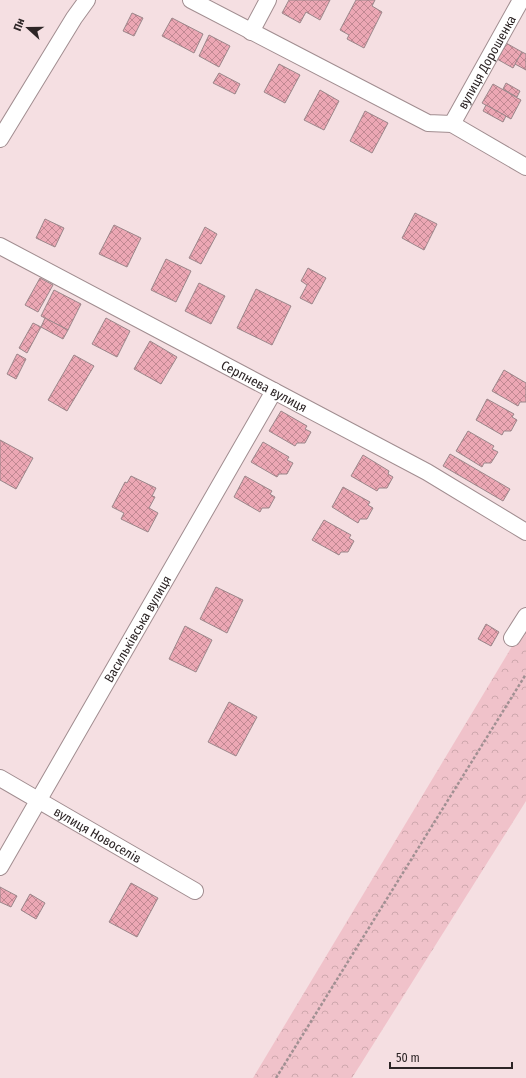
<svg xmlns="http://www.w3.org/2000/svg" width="526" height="1078" font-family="'Fira Sans Condensed',sans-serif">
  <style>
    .forest { fill: url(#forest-crowns) }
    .building { fill: url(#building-cross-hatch); stroke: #9b868a }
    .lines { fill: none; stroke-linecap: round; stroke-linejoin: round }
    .minor-casing { stroke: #a18d90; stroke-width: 18 }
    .path { stroke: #a19093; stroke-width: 2.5; stroke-dasharray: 3 2; stroke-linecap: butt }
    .minor { stroke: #fff; stroke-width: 16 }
    .labels { text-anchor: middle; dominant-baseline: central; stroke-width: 3; stroke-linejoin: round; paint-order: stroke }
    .street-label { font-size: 13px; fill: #2d2526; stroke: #f5dfe2 }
  </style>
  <defs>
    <pattern id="forest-crowns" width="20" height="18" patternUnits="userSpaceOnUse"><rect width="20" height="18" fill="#f0c2ca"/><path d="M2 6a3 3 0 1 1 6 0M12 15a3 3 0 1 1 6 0" fill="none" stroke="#cea7ad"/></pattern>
    <pattern id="building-cross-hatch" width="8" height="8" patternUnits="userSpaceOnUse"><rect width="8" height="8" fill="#eca7b4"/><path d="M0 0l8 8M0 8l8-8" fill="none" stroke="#c08892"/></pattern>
  </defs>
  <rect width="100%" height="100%" fill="#f5dfe2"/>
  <polygon class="forest" points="526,623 526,801 352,1078 253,1078"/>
  <g class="building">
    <polygon points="289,0 330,0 320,20 306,12 300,23 282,13"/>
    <polygon points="356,0 375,0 372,6 382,12 364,48 347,39 349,35 340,30"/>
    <polygon points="132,13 143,18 134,36 123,31"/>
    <polygon points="172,18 203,34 194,53 162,36"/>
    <polygon points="209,35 230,46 219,67 199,56"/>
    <polygon points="506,43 522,52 513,68 497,59"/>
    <polygon points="522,52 526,54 526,70 515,64"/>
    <polygon points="279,64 300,75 285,103 264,92"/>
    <polygon points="219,73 240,84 235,94 213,83"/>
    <polygon points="506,83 520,91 517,97 503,89"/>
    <polygon points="493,84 521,100 511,119 482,103"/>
    <polygon points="320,90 339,101 324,130 304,120"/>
    <polygon points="486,105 506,116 503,122 483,111"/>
    <polygon points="365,111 388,123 372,153 350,141"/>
    <polygon points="415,213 437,224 424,250 402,238"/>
    <polygon points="45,219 64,228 55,247 36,238"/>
    <polygon points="114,225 141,238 127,267 99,254"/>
    <polygon points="205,227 217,234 201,264 189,258"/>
    <polygon points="166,259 191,271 176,302 151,290"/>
    <polygon points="308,268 326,278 312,304 300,298 307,285 301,281"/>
    <polygon points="40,278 53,285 38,312 25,305"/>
    <polygon points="199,283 225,296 211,324 185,311"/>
    <polygon points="256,289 291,306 272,345 237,328"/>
    <polygon points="54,290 81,304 68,330 41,316"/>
    <polygon points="45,318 68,330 63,339 41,327"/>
    <polygon points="106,318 130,331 117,357 92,344"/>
    <polygon points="33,323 41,327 27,353 19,348"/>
    <polygon points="150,341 177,357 161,384 134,369"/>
    <polygon points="17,354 26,359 16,379 7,374"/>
    <polygon points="74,355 94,366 67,411 48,400"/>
    <polygon points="504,370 526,383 526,402 520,402 518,406 492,391"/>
    <polygon points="487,399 514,414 512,417 517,420 511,431 504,431 502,435 476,420"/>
    <polygon points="281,411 307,426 305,429 311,432 305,443 297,443 295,446 269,431"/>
    <polygon points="468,431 494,446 492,449 498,452 491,463 484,463 482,467 456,451"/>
    <polygon points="0,440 33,458 16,489 0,480"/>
    <polygon points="263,442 289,457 287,460 293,463 287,474 279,474 277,477 251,462"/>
    <polygon points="450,454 510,489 503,501 443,466"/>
    <polygon points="363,455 389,471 388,474 393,477 387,488 379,488 377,491 351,476"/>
    <polygon points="131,476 156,488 152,496 155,497 149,508 158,513 148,532 121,519 124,513 112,507 125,482 127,483"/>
    <polygon points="245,476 272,491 270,494 275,497 269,508 262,508 260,512 234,497"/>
    <polygon points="343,487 370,502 368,505 373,508 367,519 360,519 358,523 332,507"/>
    <polygon points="324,520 351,535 349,538 354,541 348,552 341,552 339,555 312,540"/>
    <polygon points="216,587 243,600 227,633 200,619"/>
    <polygon points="486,624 499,632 491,646 478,639"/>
    <polygon points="185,626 212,640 196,672 169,659"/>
    <polygon points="229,702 257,717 236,756 208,742"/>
    <polygon points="131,883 158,898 137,937 109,922"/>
    <polygon points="0,887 17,896 11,907 0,902"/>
    <polygon points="30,894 45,903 36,919 21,910"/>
  </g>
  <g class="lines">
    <defs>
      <g id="minor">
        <polyline points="191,0 428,123 452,124 526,167"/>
        <polyline points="251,32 268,0"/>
        <path id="s1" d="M452,124l69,-124"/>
        <polyline points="0,139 74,18 87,0"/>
        <path id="s2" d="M0,246l427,226 99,60"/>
        <polyline points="512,638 526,616"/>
        <path id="s3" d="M0,778l195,113"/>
        <path id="s4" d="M0,867l274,-476"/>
      </g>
    </defs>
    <use href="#minor" class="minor-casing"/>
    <polyline class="path" points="276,1078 526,674"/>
    <use href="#minor" class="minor"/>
  </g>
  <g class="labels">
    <g class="street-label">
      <text stroke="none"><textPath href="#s1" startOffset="71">вулиця Дорошенка</textPath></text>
      <text stroke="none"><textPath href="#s2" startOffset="299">Серпнева вулиця</textPath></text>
      <text stroke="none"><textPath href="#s4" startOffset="275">Васильківська вулиця</textPath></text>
      <text stroke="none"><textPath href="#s3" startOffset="113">вулиця Новоселів</textPath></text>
    </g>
  </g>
  <g transform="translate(28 28) rotate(291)" stroke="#f5dfe2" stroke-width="3" paint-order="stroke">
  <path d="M0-3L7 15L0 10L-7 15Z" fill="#2d2526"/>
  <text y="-6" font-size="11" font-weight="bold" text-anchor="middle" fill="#2d2526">Пн</text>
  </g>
  <path d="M390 1062v6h122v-6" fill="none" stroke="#2d2526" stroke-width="2"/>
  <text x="396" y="1062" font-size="12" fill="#2d2526" stroke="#f5dfe2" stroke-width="3" paint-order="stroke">50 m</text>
</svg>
